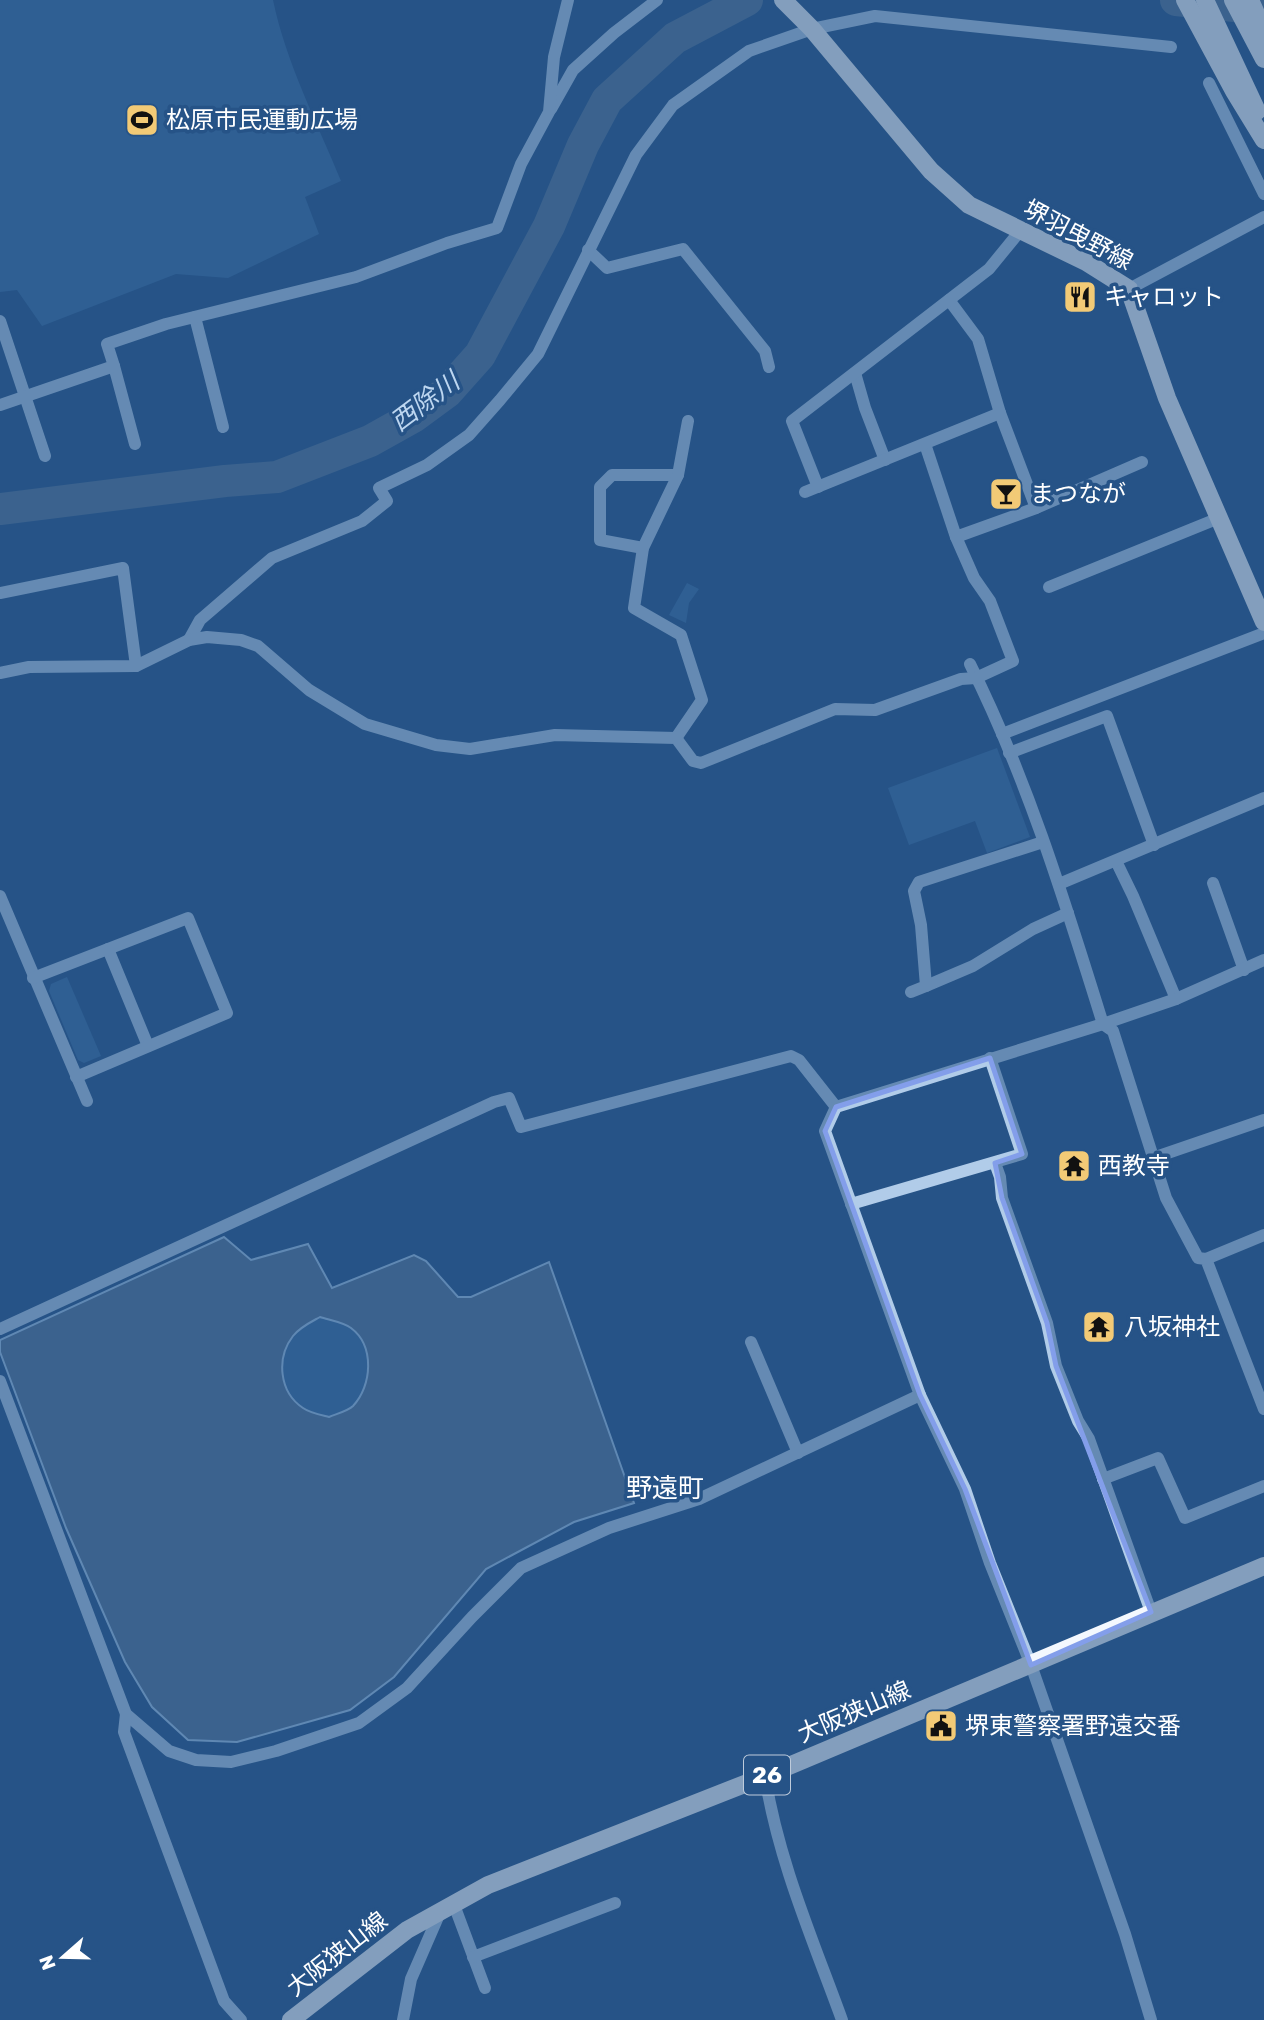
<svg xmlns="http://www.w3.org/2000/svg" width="1264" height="2020" font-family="Rubik,'Noto Sans JP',sans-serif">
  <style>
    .green { fill: #3a6da3 }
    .water { fill: #547498; stroke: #a5c7e9; stroke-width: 2; fill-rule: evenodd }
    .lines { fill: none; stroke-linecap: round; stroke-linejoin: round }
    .river { stroke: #547498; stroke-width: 32 }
    .minor { stroke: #b1cce9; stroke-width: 12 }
    .major { stroke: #f4f8fe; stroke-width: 18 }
    .marked { fill: none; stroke: #839eea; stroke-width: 5; stroke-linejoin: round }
    .labels { text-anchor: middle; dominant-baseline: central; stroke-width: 7; stroke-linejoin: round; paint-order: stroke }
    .shield { fill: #265387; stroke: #becbdb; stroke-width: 2 }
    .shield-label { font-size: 23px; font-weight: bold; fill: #fff }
    .poi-label { font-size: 24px; fill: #fff; stroke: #265387; text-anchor: start }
    .street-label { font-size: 24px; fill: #fff; stroke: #265387 }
    .water-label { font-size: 26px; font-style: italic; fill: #bdd6f0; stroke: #265387 }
    .neighbourhood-label { font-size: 26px; fill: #fff; stroke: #265387 }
  </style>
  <rect width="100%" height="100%" fill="#265387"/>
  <g class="green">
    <path d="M0,0h273c13,63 44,122 68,181l-36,16 14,37 -91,44 -52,-4 -134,52 -25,-36 -17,2z"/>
    <polygon points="687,583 699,589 689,603 686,623 669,615"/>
    <polygon points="997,748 1030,837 987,853 975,821 909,845 888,788"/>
    <polygon points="67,977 101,1056 84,1063 78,1060 49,991 51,984"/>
    <path d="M320,1317c9,3 23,5 31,11 24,18 21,58 2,78 -5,6 -17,8 -24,11 -8,-2 -19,-4 -26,-9 -24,-16 -27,-50 -10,-72 7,-9 18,-14 27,-19z"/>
  </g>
  <path class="water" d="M224,1237l27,23 57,-16 24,44 82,-33 12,6 32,36h13l78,-35 85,241 -60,19 -88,47 -92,108 -44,33 -113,32 -49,-2 -36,-33 -27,-45 -59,-134 -66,-176v-12zM320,1317c9,3 23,5 31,11 24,18 21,58 2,78 -5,5 -17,8 -24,11 -8,-2 -19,-4 -26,-9 -24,-16 -27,-50 -10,-72 7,-9 18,-14 27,-19z"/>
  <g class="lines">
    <g class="river">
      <polyline points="1176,0 1264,9"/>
      <polyline points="0,509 225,481 277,477 370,441 413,417 447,392 480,355 549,226 583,145 607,100 675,38 747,0"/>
    </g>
    <g class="minor">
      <polyline points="1209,83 1264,194"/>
      <polyline points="551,109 573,70 614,33 657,0"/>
      <polyline points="588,250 607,268 683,249 765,351 769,367"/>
      <polyline points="1129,289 1264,217"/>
      <polyline points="949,300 978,339 1000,413 1036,508"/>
      <polyline points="195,317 223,427"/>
      <polyline points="0,321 45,456"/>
      <polyline points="114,366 135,444"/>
      <polyline points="855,373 865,408 885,460"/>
      <polyline points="0,405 114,366 107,344 166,324 356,277 447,243 497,228 521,164 549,112 554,57 568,0"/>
      <polyline points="925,444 956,537 1036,508 1142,462"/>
      <polyline points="818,487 792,421 989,269 1020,231"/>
      <polyline points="805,492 1000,413"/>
      <polyline points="643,548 600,540 600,487 612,475 678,475"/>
      <polyline points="1049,587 1219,518"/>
      <polyline points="0,593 123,568 136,666"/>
      <polyline points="189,640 200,620 272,558 362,521 387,501 379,488 427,465 469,435 500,400 538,354 636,155 673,105 749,51 812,29 875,16 1171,47"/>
      <path d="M970,664c57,114 95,238 133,360l10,7 53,167 32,60 8,1 58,150"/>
      <polyline points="0,673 29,667 136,666 189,640 207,637 241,640 258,646 309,690 365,724 436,745 470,749 555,735 676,738 693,761 701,763 835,709 875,710 961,679 976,678 1013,661 990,601 974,578 956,537"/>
      <polyline points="1002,734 1264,633"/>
      <polyline points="676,738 702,700 681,635 634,608 643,548 678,475 688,421"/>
      <polyline points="1009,753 1107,716 1154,845"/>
      <polyline points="1116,861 1133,896 1176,999"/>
      <polyline points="1213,883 1244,970"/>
      <polyline points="1059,884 1264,798"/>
      <polyline points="0,896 87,1101"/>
      <polyline points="108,949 148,1046"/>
      <polyline points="33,978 188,918 227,1013 76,1077"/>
      <polyline points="926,986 973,966 1033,929 1068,913"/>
      <polyline points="911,992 926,986 921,925 914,891 919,882 1043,842"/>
      <polyline points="1153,1158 1264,1120"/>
      <polyline points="995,1163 1000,1177 1002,1198 1047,1323 1056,1366 1078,1421 1089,1439 1151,1612"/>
      <polyline points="851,1204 1022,1154 990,1058"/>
      <polyline points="1206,1259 1264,1235"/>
      <polyline points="0,1329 494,1102 509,1098 521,1127 791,1056 799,1060 836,1107"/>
      <polyline points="751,1342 798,1453"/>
      <polyline points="0,1381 126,1714 169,1751 196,1760 231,1762 276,1751 359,1723 407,1688 472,1617 521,1568 609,1528 699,1499 920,1395"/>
      <polyline points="1103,1479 1158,1458 1185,1518 1264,1486"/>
      <polyline points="126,1714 124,1732 224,2001 241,2020"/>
      <path d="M765,1776c13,84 48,164 77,244"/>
      <polyline points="453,1902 485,1988"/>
      <polyline points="473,1957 615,1903"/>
      <polyline points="403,2020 411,1979 441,1910"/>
      <polyline points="1151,2020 1125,1934 1031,1665 990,1563 965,1489 920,1395 825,1131 836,1107 1103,1024 1176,999 1264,960"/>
    </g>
    <g class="major">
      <polyline points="783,0 812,29 931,171 969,205 1086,262 1129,289 1167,398 1264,622"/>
      <polyline points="1185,0 1234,91 1264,140"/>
      <polyline points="1205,0 1257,111"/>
      <polyline points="1233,0 1264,59"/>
      <polyline points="1250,0 1264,31"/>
      <polyline points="291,2020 407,1930 488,1885 765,1776 1264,1566"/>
    </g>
  </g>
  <path d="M0 0H1264V2020H0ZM990,1058l32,96 -27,9 7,35 45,125 9,43 95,246 -120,53 -66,-176 -45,-94 -95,-264 11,-24z" fill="#265387" fill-opacity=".55" fill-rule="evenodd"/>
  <path class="marked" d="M990,1058l32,96 -27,9 7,35 45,125 9,43 95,246 -120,53 -66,-176 -45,-94 -95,-264 11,-24z"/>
  <defs>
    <symbol id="stadium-square" viewBox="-11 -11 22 22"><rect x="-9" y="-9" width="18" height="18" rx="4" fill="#f2ca76" stroke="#265387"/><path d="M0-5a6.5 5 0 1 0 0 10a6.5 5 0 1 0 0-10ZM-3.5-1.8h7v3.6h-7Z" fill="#111"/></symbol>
    <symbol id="restaurant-square" viewBox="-11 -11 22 22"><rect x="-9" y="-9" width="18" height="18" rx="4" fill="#f2ca76" stroke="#265387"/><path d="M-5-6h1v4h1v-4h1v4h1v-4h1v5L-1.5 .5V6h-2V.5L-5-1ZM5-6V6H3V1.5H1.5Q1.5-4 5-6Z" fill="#111"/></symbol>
    <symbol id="bar-square" viewBox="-11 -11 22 22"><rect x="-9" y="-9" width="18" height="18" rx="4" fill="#f2ca76" stroke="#265387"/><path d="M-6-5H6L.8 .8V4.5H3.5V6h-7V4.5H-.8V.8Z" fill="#111"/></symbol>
    <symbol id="temple-square" viewBox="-11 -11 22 22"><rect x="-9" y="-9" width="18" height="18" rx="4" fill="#f2ca76" stroke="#265387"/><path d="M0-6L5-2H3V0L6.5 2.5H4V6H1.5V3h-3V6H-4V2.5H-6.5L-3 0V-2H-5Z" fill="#111"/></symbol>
    <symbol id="civic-square" viewBox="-11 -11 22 22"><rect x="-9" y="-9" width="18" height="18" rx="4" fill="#f2ca76" stroke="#265387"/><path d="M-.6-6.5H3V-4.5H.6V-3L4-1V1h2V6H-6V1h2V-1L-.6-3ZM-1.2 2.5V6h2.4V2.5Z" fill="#111"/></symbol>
  </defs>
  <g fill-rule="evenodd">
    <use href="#stadium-square" x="123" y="101" width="38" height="38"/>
    <use href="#restaurant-square" x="1061" y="278" width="38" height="38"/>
    <use href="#bar-square" x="987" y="475" width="38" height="38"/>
    <use href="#temple-square" x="1055" y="1147" width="38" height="38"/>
    <use href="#temple-square" x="1080" y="1308" width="38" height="38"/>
    <use href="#civic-square" x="922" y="1707" width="38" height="38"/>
  </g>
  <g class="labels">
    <rect class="shield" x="744" y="1755.5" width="46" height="39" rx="5"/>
    <g class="shield-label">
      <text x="767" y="1775">26</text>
    </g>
    <g class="poi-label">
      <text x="166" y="120">松原市民運動広場</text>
      <text x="1104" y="297">キャロット</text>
      <text x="1030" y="494">まつなが</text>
      <text x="1098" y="1166">西教寺</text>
      <text x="1124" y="1327">八坂神社</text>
      <text x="965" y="1726">堺東警察署野遠交番</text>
    </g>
    <g class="street-label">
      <text transform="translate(1078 235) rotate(28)">堺羽曳野線</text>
      <text transform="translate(854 1712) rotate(-23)">大阪狭山線</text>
      <text transform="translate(337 1954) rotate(-38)">大阪狭山線</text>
    </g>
    <g class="water-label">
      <text transform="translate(425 402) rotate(-37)">西除川</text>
    </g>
    <g class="neighbourhood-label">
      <text x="665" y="1488">野遠町</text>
    </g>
  </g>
  <g transform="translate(63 1957) rotate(250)" stroke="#265387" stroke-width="5" paint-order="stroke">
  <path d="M0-5L12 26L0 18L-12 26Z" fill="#ffffff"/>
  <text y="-10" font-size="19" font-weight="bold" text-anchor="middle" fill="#ffffff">N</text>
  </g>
</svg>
